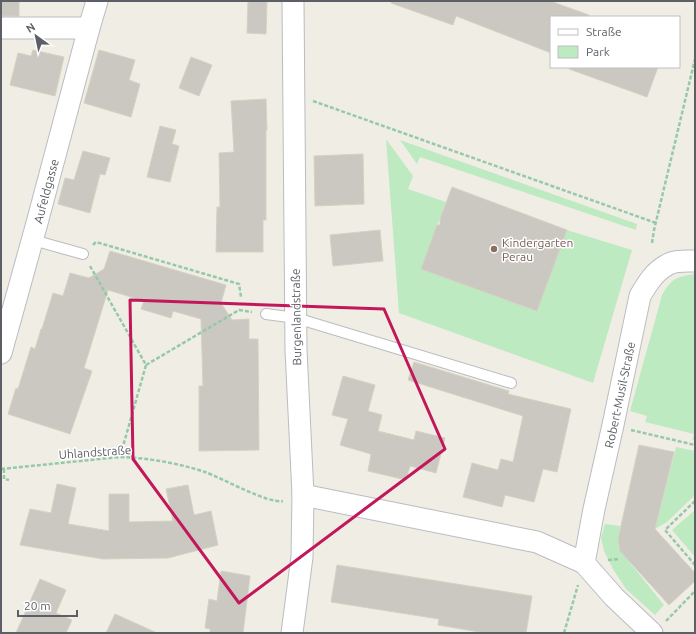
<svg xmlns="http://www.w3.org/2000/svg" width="696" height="634" font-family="Ubuntu,sans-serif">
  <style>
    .green { fill: #beeac1 }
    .building { fill: #cbc8c1; stroke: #d5d1c2 }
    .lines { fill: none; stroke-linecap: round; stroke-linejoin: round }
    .lane-casing { stroke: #b9bcc1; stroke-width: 12 }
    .street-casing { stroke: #b9bcc1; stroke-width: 23 }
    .path { stroke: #95c9a8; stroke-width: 2.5; stroke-dasharray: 4 2; stroke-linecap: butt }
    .lane { stroke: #fff; stroke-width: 10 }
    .street { stroke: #fff; stroke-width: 21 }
    .marked { fill: none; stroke: #c2185b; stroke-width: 3; stroke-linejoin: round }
    .education-dot { fill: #8d6e63; stroke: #fff; stroke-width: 1.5 }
    .labels { text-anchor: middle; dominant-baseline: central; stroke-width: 3; stroke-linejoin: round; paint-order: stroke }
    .street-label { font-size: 12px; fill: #5c6066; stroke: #fff }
    .education-label { font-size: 12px; fill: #785e54; stroke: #fff; text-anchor: start }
  </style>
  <rect width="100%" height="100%" fill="#f0eee4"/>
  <g class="green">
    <polygon points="386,139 413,176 408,189 446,202 421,269 537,311 567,230 632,250 593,383 399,313"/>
    <polygon points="400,140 637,224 636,230 420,157 417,164"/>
    <path d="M695,274v166h-3l2,-6 -49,-12 2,-6 -17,-5 32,-116c10,-17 14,-18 33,-21z"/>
    <polygon points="676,447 695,451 695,495 667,522 655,529"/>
    <polygon points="695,510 695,557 672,530"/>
    <polygon points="605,524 620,526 618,539 619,549 664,605 655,615 626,589 613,569 604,551 601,538"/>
  </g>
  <g class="building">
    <rect x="1" y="1" width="18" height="15"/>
    <polygon points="248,1 267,1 266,34 247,33"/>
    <polygon points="392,1 550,1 589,15 588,17 551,17 551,53 456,16 453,25 391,3"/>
    <polygon points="33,50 64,57 55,96 10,85 18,53 31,56"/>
    <polygon points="99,50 135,60 129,80 140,84 131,117 84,103"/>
    <polygon points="191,57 212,65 199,96 179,88"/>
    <polygon points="569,67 658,67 647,97 569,69"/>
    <polygon points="266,99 267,130 266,130 266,220 263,220 263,252 216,252 217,207 220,207 219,153 234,152 231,101"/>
    <polygon points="160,126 176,130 172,144 179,146 170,182 147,177"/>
    <polygon points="83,151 110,158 105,175 100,174 90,213 58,204 65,178 74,180"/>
    <polygon points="363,154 364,204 315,206 314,156"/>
    <polygon points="452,187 567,230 537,311 421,269 437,225 440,225 440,219"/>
    <polygon points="380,230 383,261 333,266 330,235"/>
    <polygon points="110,251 226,285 221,303 232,320 249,319 249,339 258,339 259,450 199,451 199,386 203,386 201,319 173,311 171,318 141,309 144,301 108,290 84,368 92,371 70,434 8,414 16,388 18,389 31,347 35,349 41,329 42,329 53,293 63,296 70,273 89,278 104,269"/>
    <polygon points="414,362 509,391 508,394 571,409 557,472 543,469 534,502 505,495 502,507 463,497 472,463 498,470 501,459 513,462 523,416 408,380"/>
    <polygon points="343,376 375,385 368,411 382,415 378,431 414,440 416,431 445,438 436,473 410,466 406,480 368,471 371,454 340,445 348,419 332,415"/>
    <polygon points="639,445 674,452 655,529 695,573 695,581 669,605 620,551 618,539"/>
    <polygon points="57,484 76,488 68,524 109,531 109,494 129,494 129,522 173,521 166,489 188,485 194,515 211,511 218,545 168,558 103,559 20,545 30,509 51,513"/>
    <polygon points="337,565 532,596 526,633 485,633 438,625 439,619 331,602"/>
    <polygon points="221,571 250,576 243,633 210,633 210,629 205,628 209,599 217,601"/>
    <polygon points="40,579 66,590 56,613 72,620 66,633 16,633"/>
    <polygon points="115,614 157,633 106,633"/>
  </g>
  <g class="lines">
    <defs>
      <g id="lane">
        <polyline points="33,240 83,254"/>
        <polyline points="266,314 296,318 511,383"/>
      </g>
      <g id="street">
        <polyline points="1,28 89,28"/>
        <path id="s1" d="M1,353l36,-130 52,-195 8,-27"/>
        <polyline points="303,495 537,542 584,563 614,597 652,633"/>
        <path id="s2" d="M584,563l10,-54 19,-84 27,-129c7,-12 14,-24 27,-31 7,-5 19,-4 28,-4"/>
        <polyline points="292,633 302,557 303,495 296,350 293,1"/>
      </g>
    </defs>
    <use href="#lane" class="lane-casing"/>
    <use href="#street" class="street-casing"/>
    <g class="path">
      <polyline points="313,101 656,223"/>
      <polyline points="652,243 654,230 695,59"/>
      <polyline points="93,245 96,242 239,284 241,297"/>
      <polyline points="90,266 146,365 120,457"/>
      <polyline points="146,365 239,310 252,312"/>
      <polyline points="631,430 695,445"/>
      <path d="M1,469l119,-12c28,1 58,6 85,15 17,6 63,32 78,29"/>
      <polyline points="4,469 4,479 9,480"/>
      <polyline points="695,501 665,530 695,565"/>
      <polyline points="608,560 620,559"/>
      <polyline points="666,621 695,591"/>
      <polyline points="564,633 578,585"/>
    </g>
    <use href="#lane" class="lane"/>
    <use href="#street" class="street"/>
  </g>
  <path class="marked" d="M130,300l254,9 61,140 -206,154 -106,-144z"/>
  <circle class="education-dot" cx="494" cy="249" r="4"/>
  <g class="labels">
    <g class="street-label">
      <text stroke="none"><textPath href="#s1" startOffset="168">Aufeldgasse</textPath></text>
      <text transform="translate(296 317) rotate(-91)">Burgenlandstraße</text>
      <text stroke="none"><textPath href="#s2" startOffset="172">Robert-Musil-Straße</textPath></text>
      <text transform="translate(95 452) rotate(-4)">Uhlandstraße</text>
    </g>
    <g class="education-label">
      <text x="502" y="242">Kindergarten<tspan x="502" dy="14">Perau</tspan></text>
    </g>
  </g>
  <rect width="696" height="634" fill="none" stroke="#5c6066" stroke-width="4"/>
  <rect x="550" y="16" width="130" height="52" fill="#ffffff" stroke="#bebfc2"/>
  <rect x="558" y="29" width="20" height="6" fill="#ffffff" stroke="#bebfc2"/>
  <text x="586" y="36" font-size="12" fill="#5c6066">Straße</text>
  <rect x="558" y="46" width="20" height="12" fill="#beeac1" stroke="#bebfc2"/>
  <text x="586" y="56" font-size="12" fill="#5c6066">Park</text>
  <g transform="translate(36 36) rotate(327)" stroke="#ffffff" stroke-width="3" paint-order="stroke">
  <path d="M0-3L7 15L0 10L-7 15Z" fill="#5c6066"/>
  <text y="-6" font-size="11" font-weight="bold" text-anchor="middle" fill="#5c6066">N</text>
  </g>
  <path d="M18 610v6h59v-6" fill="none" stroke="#5c6066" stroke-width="2"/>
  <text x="24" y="610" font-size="12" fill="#5c6066" stroke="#ffffff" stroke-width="3" paint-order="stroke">20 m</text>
</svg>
